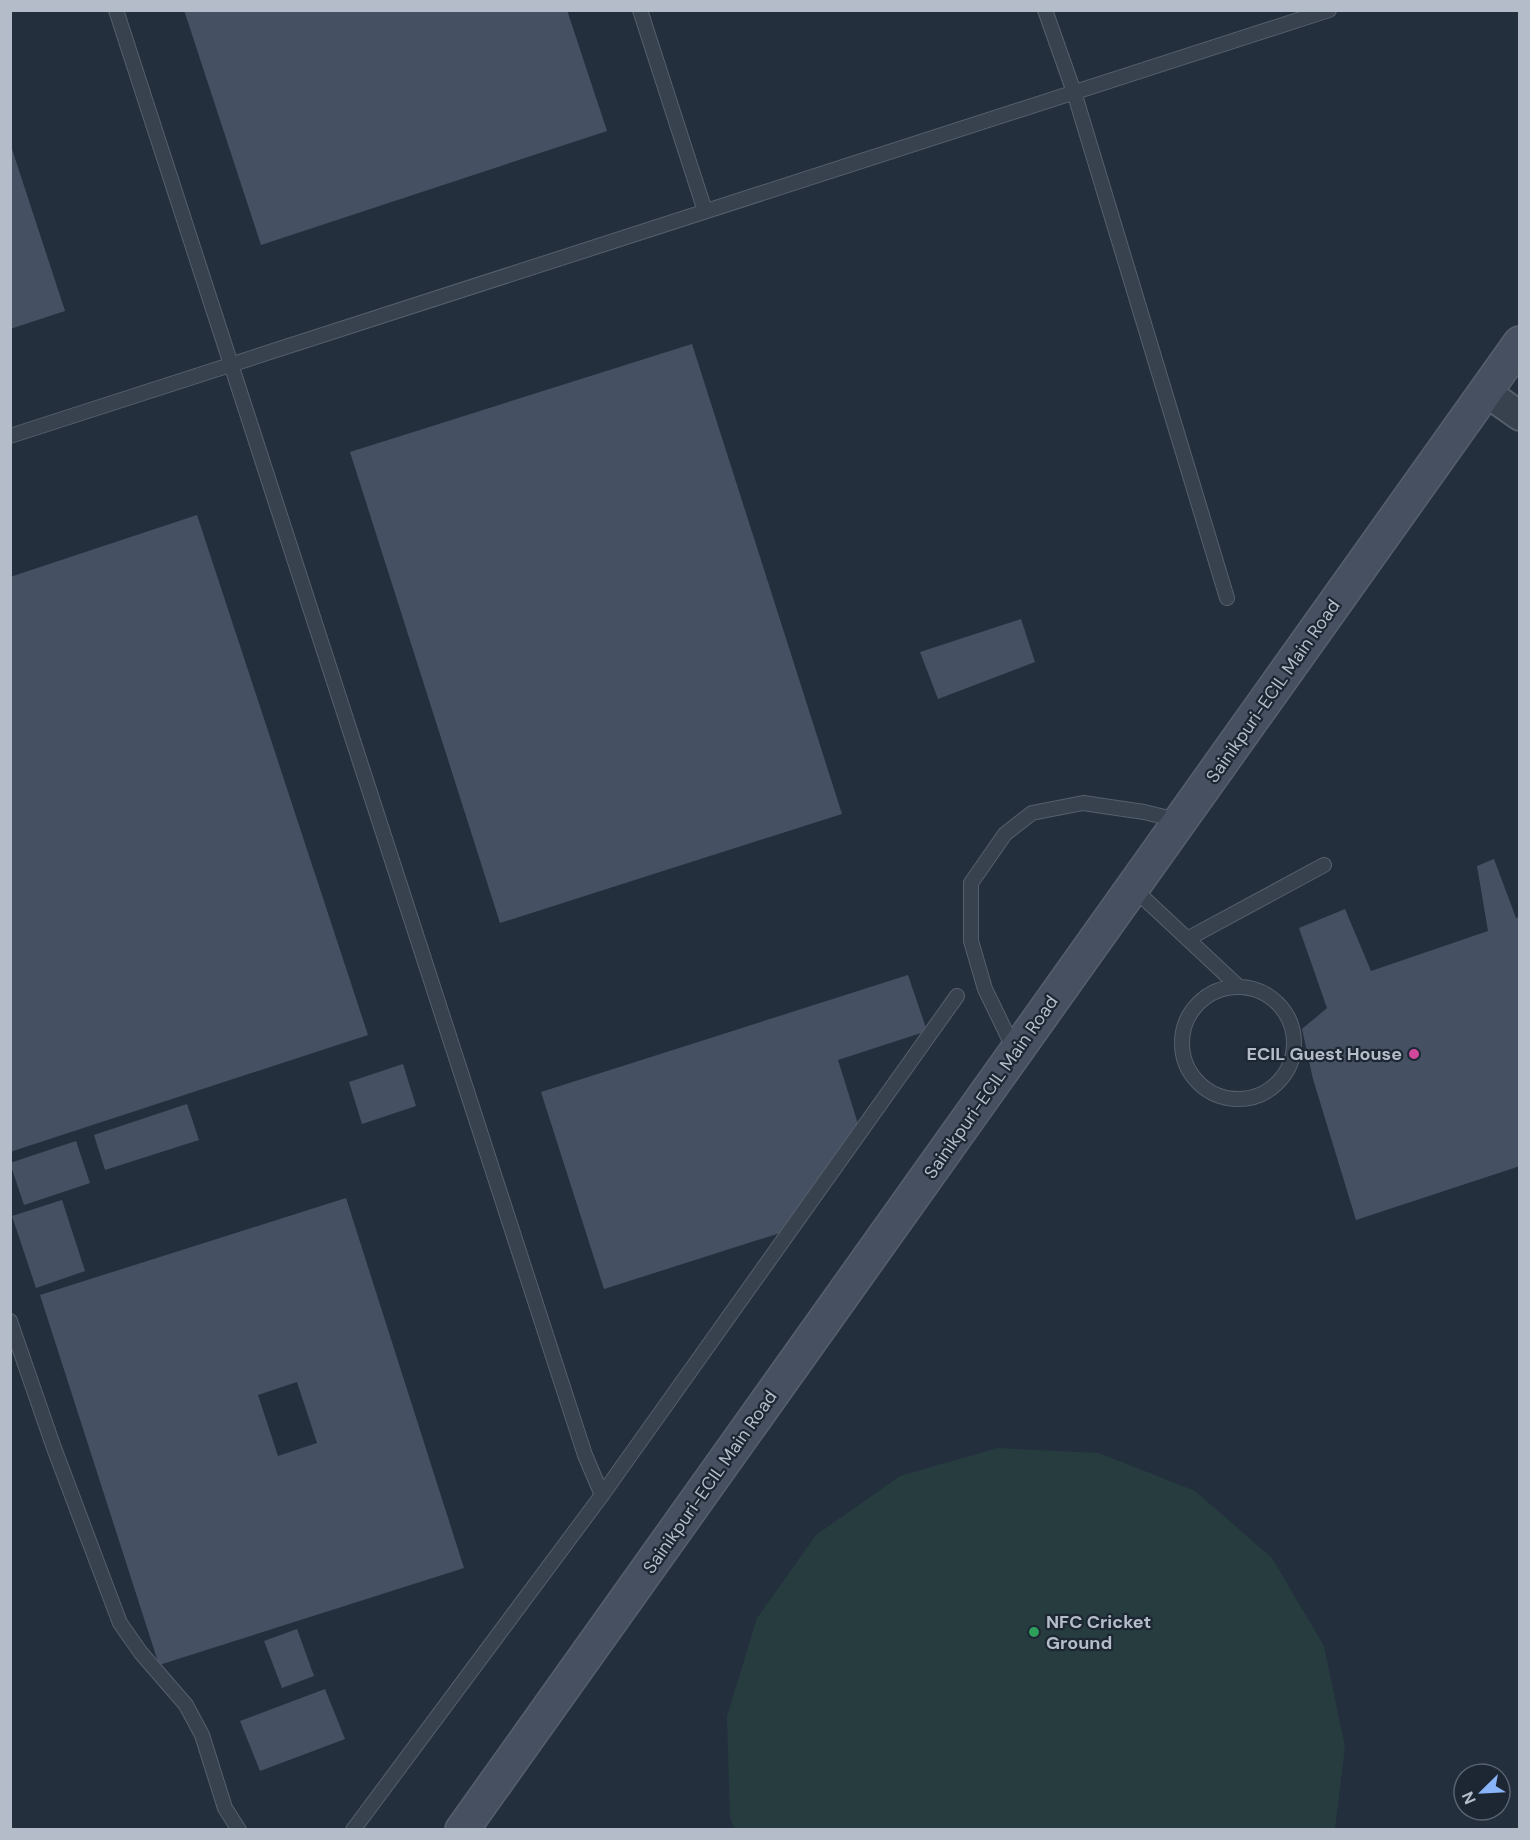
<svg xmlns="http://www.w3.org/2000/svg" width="1530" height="1840" font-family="'DM Sans',sans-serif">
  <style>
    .green { fill: #263c3f }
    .building { fill: #455162; fill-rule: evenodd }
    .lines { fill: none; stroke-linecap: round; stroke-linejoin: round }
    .lane-casing { stroke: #565f6c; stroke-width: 16 }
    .street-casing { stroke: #565f6c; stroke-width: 32 }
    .secondary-casing { stroke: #565f6c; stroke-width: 36 }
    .lane { stroke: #38414e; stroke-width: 14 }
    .street { stroke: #38414e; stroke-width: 28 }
    .secondary { stroke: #465061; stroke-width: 33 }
    .hotel-dot { fill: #d1479c; stroke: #1d2633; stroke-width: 2 }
    .leisure-dot { fill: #2e9e5b; stroke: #1d2633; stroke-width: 2 }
    .labels { text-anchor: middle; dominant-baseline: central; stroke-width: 4.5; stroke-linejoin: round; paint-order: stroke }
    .street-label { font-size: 18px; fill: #b4bcc9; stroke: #1d2633 }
    .poi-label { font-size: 18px; font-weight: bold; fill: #b4bcc9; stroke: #1d2633; text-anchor: end }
  </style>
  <rect width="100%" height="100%" fill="#242f3e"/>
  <polygon class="green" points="998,1448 1099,1453 1195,1491 1272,1558 1324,1646 1345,1747 1335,1829 735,1829 730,1818 727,1716 757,1618 816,1535 900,1476"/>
  <g class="building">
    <polygon points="184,10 567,10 607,131 261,245"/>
    <polygon points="11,146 65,311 10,329 10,147"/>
    <polygon points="692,344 842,814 500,923 350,452"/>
    <polygon points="197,515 368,1035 10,1152 10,577"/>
    <polygon points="1021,619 1035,662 938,699 920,652"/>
    <polygon points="1494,859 1516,918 1520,917 1520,1166 1356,1220 1313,1079 1302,1029 1327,1008 1299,928 1345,909 1371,971 1488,931 1477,866"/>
    <polygon points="908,975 927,1031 838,1060 858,1124 780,1233 604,1289 541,1092"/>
    <polygon points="403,1064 416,1106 362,1124 349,1082"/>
    <polygon points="187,1104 199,1140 105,1170 94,1135"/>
    <polygon points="76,1141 90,1183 24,1205 10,1163"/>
    <path d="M346,1198l118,370 -305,97 -119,-370zM297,1382l20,61 -39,13 -20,-61z"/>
    <polygon points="62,1200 85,1271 36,1288 12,1216"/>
    <polygon points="297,1629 314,1676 282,1688 264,1641"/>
    <polygon points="325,1689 345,1739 260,1771 240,1721"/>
  </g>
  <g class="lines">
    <defs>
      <g id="lane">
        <polyline points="116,10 585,1455 602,1495"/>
        <polyline points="640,10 705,211"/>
        <polyline points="1045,10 1074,92 1227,598"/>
        <polyline points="10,436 1329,10"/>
        <polyline points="1133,888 1239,987"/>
        <polyline points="1189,938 1324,865"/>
        <circle cx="1238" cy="1043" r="56"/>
        <polyline points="1015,1051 985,989 971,941 971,883 1005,834 1032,813 1083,803 1144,812 1181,821"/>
        <polyline points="10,1321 54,1448 120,1623 141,1653 186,1705 202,1735 225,1808 239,1830"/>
        <polyline points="353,1830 602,1495 957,996"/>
      </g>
      <polyline id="street" points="1486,392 1520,416"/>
      <polyline id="secondary" points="462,1830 1520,343"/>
    </defs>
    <use href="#lane" class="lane-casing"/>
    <use href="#street" class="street-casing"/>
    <use href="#secondary" class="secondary-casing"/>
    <use href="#lane" class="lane"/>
    <use href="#street" class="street"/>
    <use href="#secondary" class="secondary"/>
  </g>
  <circle class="hotel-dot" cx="1414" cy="1054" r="6"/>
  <circle class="leisure-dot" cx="1034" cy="1632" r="6"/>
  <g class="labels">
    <g class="street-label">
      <text transform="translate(1273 691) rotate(-55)">Sainikpuri-ECIL Main Road</text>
      <text transform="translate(991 1087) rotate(-55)">Sainikpuri-ECIL Main Road</text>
      <text transform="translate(710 1482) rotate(-55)">Sainikpuri-ECIL Main Road</text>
    </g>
    <g class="poi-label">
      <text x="1402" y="1054">ECIL Guest House</text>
      <text x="1046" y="1622" text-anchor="start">NFC Cricket<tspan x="1046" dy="21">Ground</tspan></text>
    </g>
  </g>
  <rect width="1530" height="1840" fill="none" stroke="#b4bcc9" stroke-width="24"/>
  <g transform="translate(1482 1792) rotate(246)"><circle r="28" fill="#1d2633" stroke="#59626f" stroke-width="1.5"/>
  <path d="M0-4.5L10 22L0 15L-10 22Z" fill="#8ab4f8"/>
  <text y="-9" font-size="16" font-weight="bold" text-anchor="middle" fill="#b4bcc9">N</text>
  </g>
</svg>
